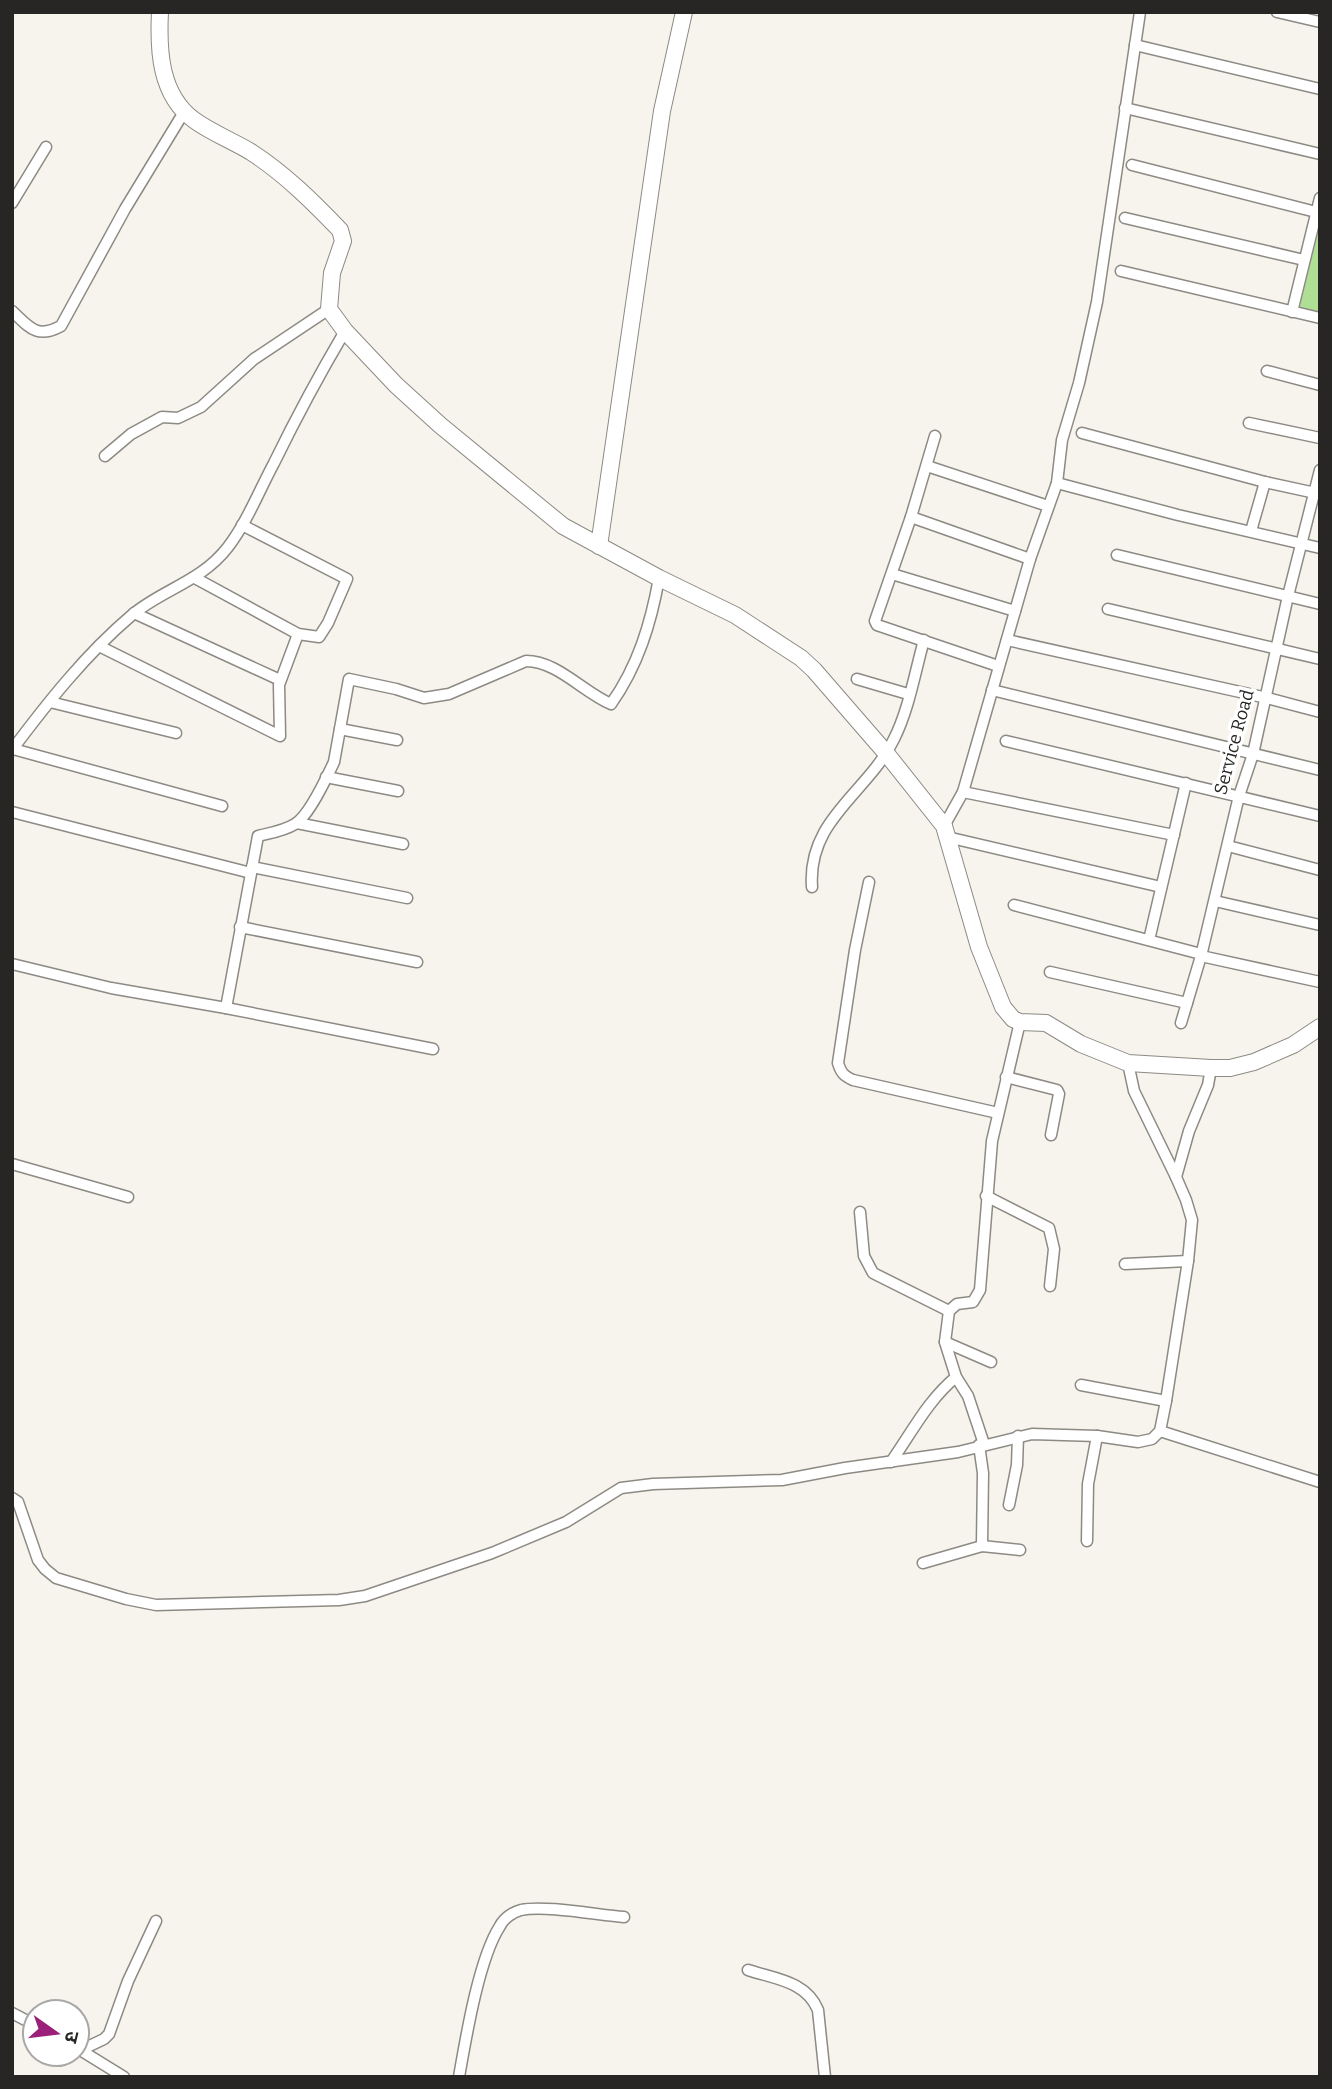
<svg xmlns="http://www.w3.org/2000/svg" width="1332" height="2089" font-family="Bitter,'Noto Sans Devanagari',serif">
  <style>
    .green { fill: #afdf94 }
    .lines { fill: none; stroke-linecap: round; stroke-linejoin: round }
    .street-casing { stroke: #8d8a84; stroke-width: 13 }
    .secondary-casing { stroke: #8d8a84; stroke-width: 18 }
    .street { stroke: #fff; stroke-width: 10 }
    .secondary { stroke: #fff; stroke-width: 16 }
    .labels { text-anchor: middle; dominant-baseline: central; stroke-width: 7; stroke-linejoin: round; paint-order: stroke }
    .street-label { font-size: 18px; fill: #272624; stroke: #fff }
  </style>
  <rect width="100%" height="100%" fill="#f7f3ed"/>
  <polygon class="green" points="1320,224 1320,315 1299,310"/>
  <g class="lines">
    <defs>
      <g id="street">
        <polyline points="1277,12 1320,22"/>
        <polyline points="1135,45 1320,89"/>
        <polyline points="1125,108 1320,154"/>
        <polyline points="1132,165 1316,212"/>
        <polyline points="12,203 46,147"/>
        <polyline points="1125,218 1304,260"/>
        <polyline points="1121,271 1320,318"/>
        <path d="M12,311c18,17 25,28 49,15l64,-117 59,-97"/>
        <polyline points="1292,312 1320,198"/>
        <polyline points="1267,371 1320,385"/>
        <polyline points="1249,423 1320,438"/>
        <polyline points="1082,433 1265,482 1320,494"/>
        <polyline points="105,456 131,434 162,417 178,418 201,407 254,359 329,309"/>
        <polyline points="927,466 1048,506"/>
        <polyline points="1057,483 1178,515 1320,548"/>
        <polyline points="911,517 935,436"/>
        <polyline points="1251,531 1265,482"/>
        <polyline points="1117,555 1320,604"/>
        <polyline points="892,574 1015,611"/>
        <polyline points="195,578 298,634 319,637 328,623 347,579 242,525"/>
        <polyline points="1108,609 1320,659"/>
        <polyline points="134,613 280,680"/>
        <polyline points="1007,640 1267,698 1320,712"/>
        <polyline points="99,646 280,736 279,685 298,634"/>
        <polyline points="998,666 877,625 875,621 911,517 1030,559"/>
        <polyline points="857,679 908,694"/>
        <polyline points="992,690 1320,770"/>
        <polyline points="50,702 176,733"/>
        <polyline points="340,729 397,740"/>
        <polyline points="1006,741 1320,816"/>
        <polyline points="13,749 222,806"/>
        <path d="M12,750c36,-48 74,-96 120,-135 31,-26 69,-33 96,-68 19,-25 31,-56 46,-84 22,-45 45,-88 71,-132"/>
        <polyline points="326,777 398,791"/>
        <polyline points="963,792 1174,835"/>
        <polyline points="12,812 251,873"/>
        <polyline points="297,823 403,844"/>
        <polyline points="944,826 963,792 1030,559 1057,483 1062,440 1079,383 1097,302 1140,12"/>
        <polyline points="947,837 1161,887"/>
        <polyline points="1228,846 1320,870"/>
        <polyline points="252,867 407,898"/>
        <path d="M869,882l-14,68 -17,113c3,10 6,13 15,17l145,33"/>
        <path d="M812,887c-5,-68 56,-94 82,-148 15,-30 21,-67 30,-99"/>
        <polyline points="1215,901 1320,925"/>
        <polyline points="1014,905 1201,954"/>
        <polyline points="240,927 417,962"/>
        <polyline points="1149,940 1186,783"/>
        <polyline points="1201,956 1320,982"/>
        <polyline points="12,964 111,988 226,1008 433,1049"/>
        <polyline points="1050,972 1187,1003"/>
        <path d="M226,1008l32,-172c12,-3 26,-5 37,-12 14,-8 32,-47 39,-62l15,-83 47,10 28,9 25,-4 77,-33c31,0 57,31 85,43 27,-38 40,-81 48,-126"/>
        <polyline points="1181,1023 1201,956 1239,796 1253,754 1288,596 1320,470"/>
        <polyline points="1006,1077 1057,1090 1059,1094 1051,1135"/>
        <polyline points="12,1164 128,1197"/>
        <polyline points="1176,1177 1189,1131 1208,1085 1211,1068"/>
        <polyline points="986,1196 1049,1228 1054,1249 1050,1286"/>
        <polyline points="860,1212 864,1256 873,1273 949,1311"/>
        <polyline points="1125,1264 1188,1261"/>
        <polyline points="945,1342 991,1362"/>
        <polyline points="1081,1385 1166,1401"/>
        <polyline points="1160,1431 1320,1482"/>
        <polyline points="984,1444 968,1396 956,1377 945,1342 949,1311 957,1304 973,1302 980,1290 992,1141 1020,1022"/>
        <polyline points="979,1445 983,1473 982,1546"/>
        <path d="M891,1462c21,-30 37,-62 65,-85"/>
        <polyline points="12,1498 18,1502 38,1560 45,1569 56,1578 126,1599 156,1605 339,1600 365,1596 492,1553 566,1522 621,1488 653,1484 782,1480 845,1468 958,1452 1032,1434 1097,1436 1138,1442 1152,1439 1160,1431 1166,1401 1188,1261 1192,1220 1186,1200 1176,1177 1134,1091 1128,1063"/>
        <polyline points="1009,1505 1017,1465 1018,1436"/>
        <polyline points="1087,1541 1088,1484 1097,1436"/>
        <polyline points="923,1563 982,1546 1020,1550"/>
        <path d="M748,1970c27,9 58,11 70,40l7,67"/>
        <polyline points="12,2013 35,2025"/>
        <polyline points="77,2048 124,2077"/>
        <polyline points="81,2050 104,2039 109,2034 128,1981 156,1921"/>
        <path d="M459,2077c7,-40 20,-119 41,-151 4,-8 13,-14 21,-16 24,-5 77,5 103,7"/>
      </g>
      <g id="secondary">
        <path d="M160,12c-2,39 0,83 34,108 18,13 39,21 57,32 34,22 62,50 89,78l3,11 -11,32 -3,36 16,22 51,54 44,40 123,101 96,52 76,37 66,43 13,12 72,83 58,73 35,121 24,60 10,12 7,3 26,1 35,21 47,19 83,5h19l24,-6 39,-17 27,-18"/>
        <polyline points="599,546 662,111 684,12"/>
      </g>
    </defs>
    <use href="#street" class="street-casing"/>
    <use href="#secondary" class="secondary-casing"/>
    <use href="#street" class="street"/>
    <use href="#secondary" class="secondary"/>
  </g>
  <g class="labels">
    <g class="street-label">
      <text transform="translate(1234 742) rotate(-75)">Service Road</text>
    </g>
  </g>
  <rect width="1332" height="2089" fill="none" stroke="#272624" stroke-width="28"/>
  <g transform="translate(56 2033) rotate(104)"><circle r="33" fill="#ffffff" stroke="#a9a8a7" stroke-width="2"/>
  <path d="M0-5L12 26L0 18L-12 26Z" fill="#9a2079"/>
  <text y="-10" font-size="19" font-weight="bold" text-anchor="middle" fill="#272624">उ</text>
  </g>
</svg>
